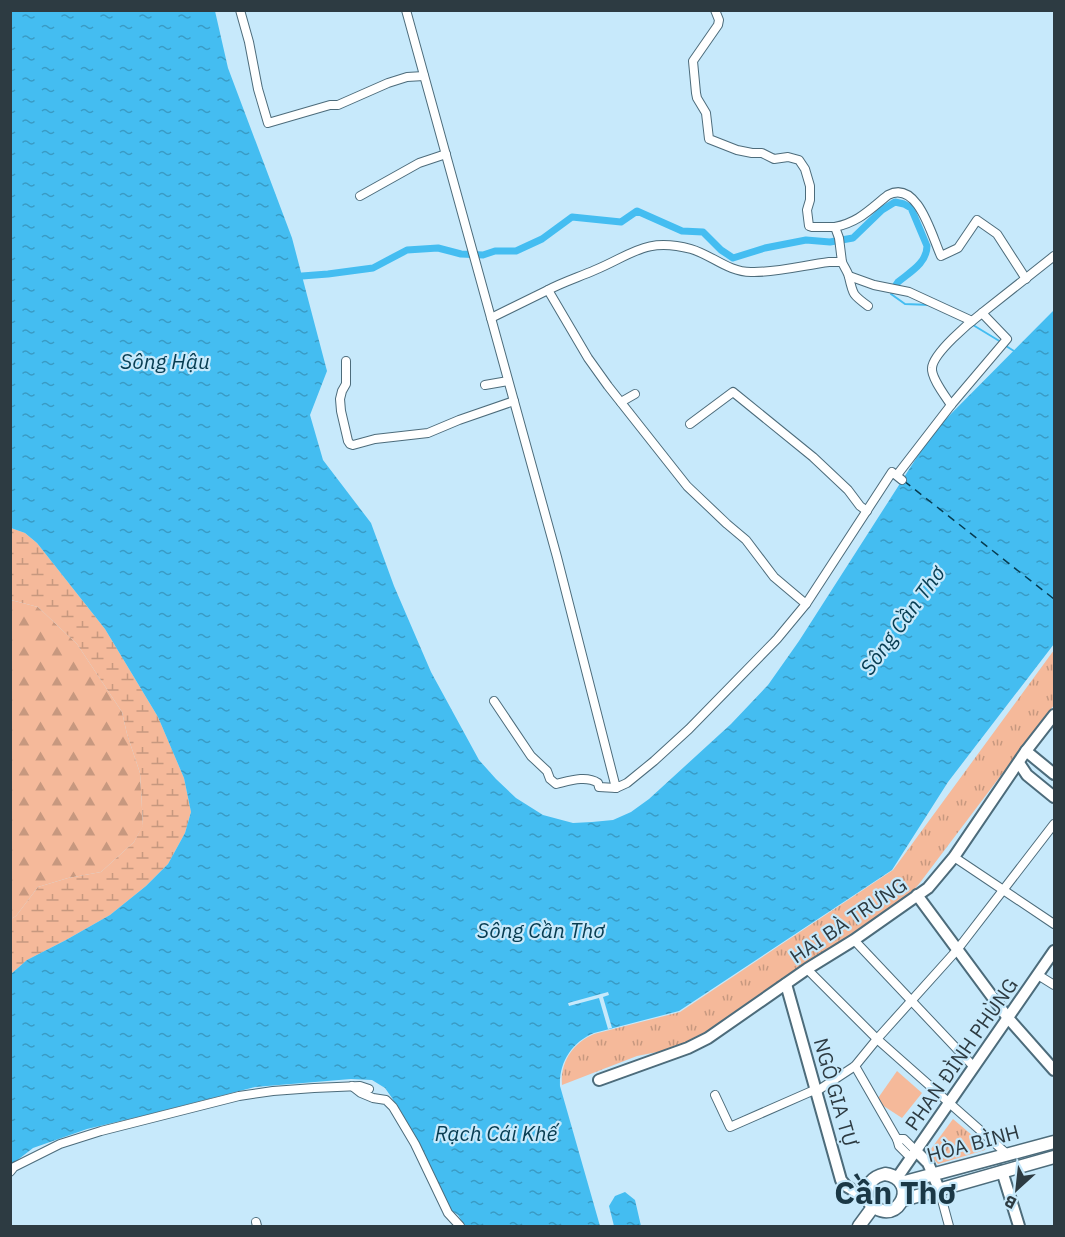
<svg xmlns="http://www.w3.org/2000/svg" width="1065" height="1237" font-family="'IBM Plex Sans',sans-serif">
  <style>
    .forest { fill: url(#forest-firs) }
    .wetland { fill: url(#wetland-marsh) }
    .park { fill: url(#park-tufts) }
    .pitch { fill: #f5b99a }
    .water { fill: url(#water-ripples) }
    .pier { fill: #c7e9fb }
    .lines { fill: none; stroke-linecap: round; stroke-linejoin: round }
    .stream { stroke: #44bdf1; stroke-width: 2 }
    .canal { stroke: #44bdf1; stroke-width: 7 }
    .ferry { stroke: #073c51; stroke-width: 1.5; stroke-dasharray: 8 6; stroke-linecap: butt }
    .street-casing { stroke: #4d6c7b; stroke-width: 10 }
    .secondary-casing { stroke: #4d6c7b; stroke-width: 14 }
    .primary-casing { stroke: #4d6c7b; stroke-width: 15 }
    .street { stroke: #fff; stroke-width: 8 }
    .secondary { stroke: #fff; stroke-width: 10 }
    .primary { stroke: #fff; stroke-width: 12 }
    .labels { text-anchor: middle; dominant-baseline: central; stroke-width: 4.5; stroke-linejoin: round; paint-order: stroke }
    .street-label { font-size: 20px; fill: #2d3b42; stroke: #c7e9fb }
    .water-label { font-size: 21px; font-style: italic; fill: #073c51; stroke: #c7e9fb }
    .town-label { font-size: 32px; font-weight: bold; fill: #1b3846; stroke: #c7e9fb }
  </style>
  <defs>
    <pattern id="forest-firs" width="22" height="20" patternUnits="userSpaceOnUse" patternTransform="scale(1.5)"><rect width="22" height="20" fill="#f5b99a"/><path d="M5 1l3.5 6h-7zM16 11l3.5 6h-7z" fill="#c7987f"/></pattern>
    <pattern id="wetland-marsh" width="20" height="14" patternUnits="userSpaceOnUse" patternTransform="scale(1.5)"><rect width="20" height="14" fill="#f5b99a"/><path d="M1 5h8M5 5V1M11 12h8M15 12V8" fill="none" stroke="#c7987f"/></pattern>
    <pattern id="park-tufts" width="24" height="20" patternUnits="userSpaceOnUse" patternTransform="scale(1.5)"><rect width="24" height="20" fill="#f5b99a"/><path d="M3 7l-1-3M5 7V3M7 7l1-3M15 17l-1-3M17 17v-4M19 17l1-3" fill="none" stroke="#c7987f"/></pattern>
    <pattern id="water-ripples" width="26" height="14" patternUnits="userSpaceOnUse" patternTransform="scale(1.5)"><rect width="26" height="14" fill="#44bdf1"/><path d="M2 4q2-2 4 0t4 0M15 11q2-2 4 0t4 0" fill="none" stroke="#399bc5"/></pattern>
  </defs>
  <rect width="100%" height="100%" fill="#c7e9fb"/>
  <polygon class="forest" points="11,600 38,607 77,644 122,712 127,734 140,773 143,826 134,842 101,872 68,878 38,887 16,916 11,919"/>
  <polygon class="wetland" points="11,528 25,533 37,543 105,629 158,717 184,778 191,812 185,833 168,864 146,886 110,915 66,940 27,960 11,974 11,919 16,916 38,887 68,878 101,872 134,842 143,825 140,773 127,734 122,712 77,644 38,607 11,600"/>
  <g class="park">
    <path d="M1054,650v55l-135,179 -8,9 -208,142 -36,15 -30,6 -75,29c-2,-23 11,-42 32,-51l86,-22 213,-142z"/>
    <polygon points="953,1119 986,1147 985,1150 938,1164 928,1153"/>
  </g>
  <polygon class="pitch" points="897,1071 922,1093 902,1118 876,1101"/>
  <g class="water">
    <path d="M11,11h204l13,57 64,170 35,133 -17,44 13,45 48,63 23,63 37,86 48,88 17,19 20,19 27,17 30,8 19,-1 21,-2 18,-8 18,-13 82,-75 37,-39 31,-44 134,-209 121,-122v334l-106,138 -56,88 -213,141 -85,22c-22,9 -35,29 -34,53l40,140h-135l-7,-11 -9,-6 -24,-51 -33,-60 -7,-10 -13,-8 -21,-1 -96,8 -109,28 -59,14 -54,19 -22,17v-191l16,-14 39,-20 44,-25 36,-29 22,-22 17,-31 6,-21 -7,-34 -26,-61 -53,-88 -68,-86 -12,-10 -14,-5z"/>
    <polygon points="625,1192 635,1200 641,1226 614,1226 609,1206 615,1196"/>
  </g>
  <polygon class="pier" points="608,992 609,995 603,997 612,1028 608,1029 599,998 569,1006 568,1003"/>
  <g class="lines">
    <g class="stream">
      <polyline points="891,294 905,304 930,305"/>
      <polyline points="973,325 1001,342"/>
      <polyline points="1006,346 1014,351"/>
    </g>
    <path class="canal" d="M302,276l26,-2 45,-6 34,-18 31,-2 23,6 22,1 12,-4h21l26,-12 30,-22 49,5 16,-11 45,20 21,1 18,18 12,8 32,-10 41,-8 24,2 23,-4 29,-28 13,-8 9,2 7,4 16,38c0,17 -17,26 -29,36l-2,3"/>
    <polyline class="ferry" points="904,481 1054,599"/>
    <defs>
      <g id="street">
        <polyline points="240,10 249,42 258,89 268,123 330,105 338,105 388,83 407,77 424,76"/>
        <polyline points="406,10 557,557 616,788 627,783 654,761 689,729 777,639 806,604 892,472 902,480"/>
        <polyline points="715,10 719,20 718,25 693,61 696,93 697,98 706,113 709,139 737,150 752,153 762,153 774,159 788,157 799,160 805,169 810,186 810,200 807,210 809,226 812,227 835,227"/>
        <polyline points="360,196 419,163 446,154"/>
        <path d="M842,262l-3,-24 -4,-11c24,-5 34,-17 53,-32 30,-16 44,42 53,61l17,-8 19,-28 20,14 29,45"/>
        <polyline points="849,276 874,285 909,292 972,321"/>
        <polyline points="491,318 548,290"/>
        <polyline points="346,361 346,384 342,391 340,399 341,411 348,441 350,444 353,445 375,439 428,433 459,420 514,401"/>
        <polyline points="485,385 508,381"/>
        <polyline points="621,402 635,394"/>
        <path d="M951,405c-5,-8 -20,-27 -19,-37 1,-15 38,-46 50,-55"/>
        <polyline points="690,424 733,392 813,457 848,490 860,506 867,511"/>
        <polyline points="897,475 951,405 1007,339 982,313 1054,256"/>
        <path d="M806,604l-32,-27 -28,-37 -19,-16 -40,-38 -79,-100 -20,-28 -40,-68c15,-8 31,-13 47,-20 38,-16 51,-33 96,-21 21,6 37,23 60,23 23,1 54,-7 78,-10h13c2,5 6,10 7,15 4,18 4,18 19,29"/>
        <path d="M494,701l37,55 16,15 3,8 6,5c13,-3 30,-9 42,-1l1,4 17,1"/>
        <polyline points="954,857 1054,924"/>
        <polyline points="854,940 974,1067"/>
        <polyline points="807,969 877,1039 1007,1154"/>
        <polyline points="1038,975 1054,985"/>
        <polyline points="855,1066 897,1139 899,1146 911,1158"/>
        <polyline points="352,1086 361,1093 373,1098 386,1100 393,1107 415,1144 448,1213 460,1226"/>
        <polyline points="715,1095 730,1127 812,1091 817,1091 855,1066 877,1039 957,950 1054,824"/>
        <polyline points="897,1139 904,1139 916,1151"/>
        <polyline points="10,1172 14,1167 60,1144 101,1131 239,1096 273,1091 314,1088 360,1086 369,1089"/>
        <polyline points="939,1189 949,1226"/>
        <polyline points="256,1222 257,1226"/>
      </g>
      <g id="secondary">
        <polyline points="1026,751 1054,774"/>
        <polyline points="1019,763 1027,775 1054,797"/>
        <polyline points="917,895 1008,1018 1054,1070"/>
        <polyline points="786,984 841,1180 846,1186 866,1198"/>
        <polyline points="599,1080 688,1048 708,1038 807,969 854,940 928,888 954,857 1026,751 1054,715"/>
        <polyline points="916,1151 928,1163 939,1189"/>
        <polyline points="1002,1171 1019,1226"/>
        <polyline points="897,1178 1054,951"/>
      </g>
      <g id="primary">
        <path d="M885,1174c39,6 9,62 -19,24 1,-13 5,-21 19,-24z"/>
        <polyline points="901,1183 1054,1142"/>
        <polyline points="903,1200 1054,1157"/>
        <polyline points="859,1226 873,1207"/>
      </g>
    </defs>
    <use href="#street" class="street-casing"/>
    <use href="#secondary" class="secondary-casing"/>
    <use href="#primary" class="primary-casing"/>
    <use href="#street" class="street"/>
    <use href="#secondary" class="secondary"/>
    <use href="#primary" class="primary"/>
  </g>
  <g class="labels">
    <g class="street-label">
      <text transform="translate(848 920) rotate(-34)">HAI BÀ TRƯNG</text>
      <text transform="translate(961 1054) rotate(-55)">PHAN ĐÌNH PHÙNG</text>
      <text transform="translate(836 1092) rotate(74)">NGÔ GIA TỰ</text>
      <text transform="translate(973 1143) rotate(-15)">HÒA BÌNH</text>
    </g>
    <g class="water-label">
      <text x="165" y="361">Sông Hậu</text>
      <text transform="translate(902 620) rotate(-54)">Sông Cần Thơ</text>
      <text x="541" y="930">Sông Cần Thơ</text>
      <text x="496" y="1133">Rạch Cái Khế</text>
    </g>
    <g class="town-label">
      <text x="895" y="1192">Cần Thơ</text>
    </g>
  </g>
  <rect width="1065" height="1237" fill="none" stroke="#2d3b42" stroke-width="24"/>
  <g transform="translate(1017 1189) rotate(207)" stroke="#c7e9fb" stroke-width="4.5" paint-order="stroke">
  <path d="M0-4.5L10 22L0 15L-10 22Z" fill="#2d3b42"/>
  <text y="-9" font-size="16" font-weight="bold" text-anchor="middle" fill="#2d3b42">B</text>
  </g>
</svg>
